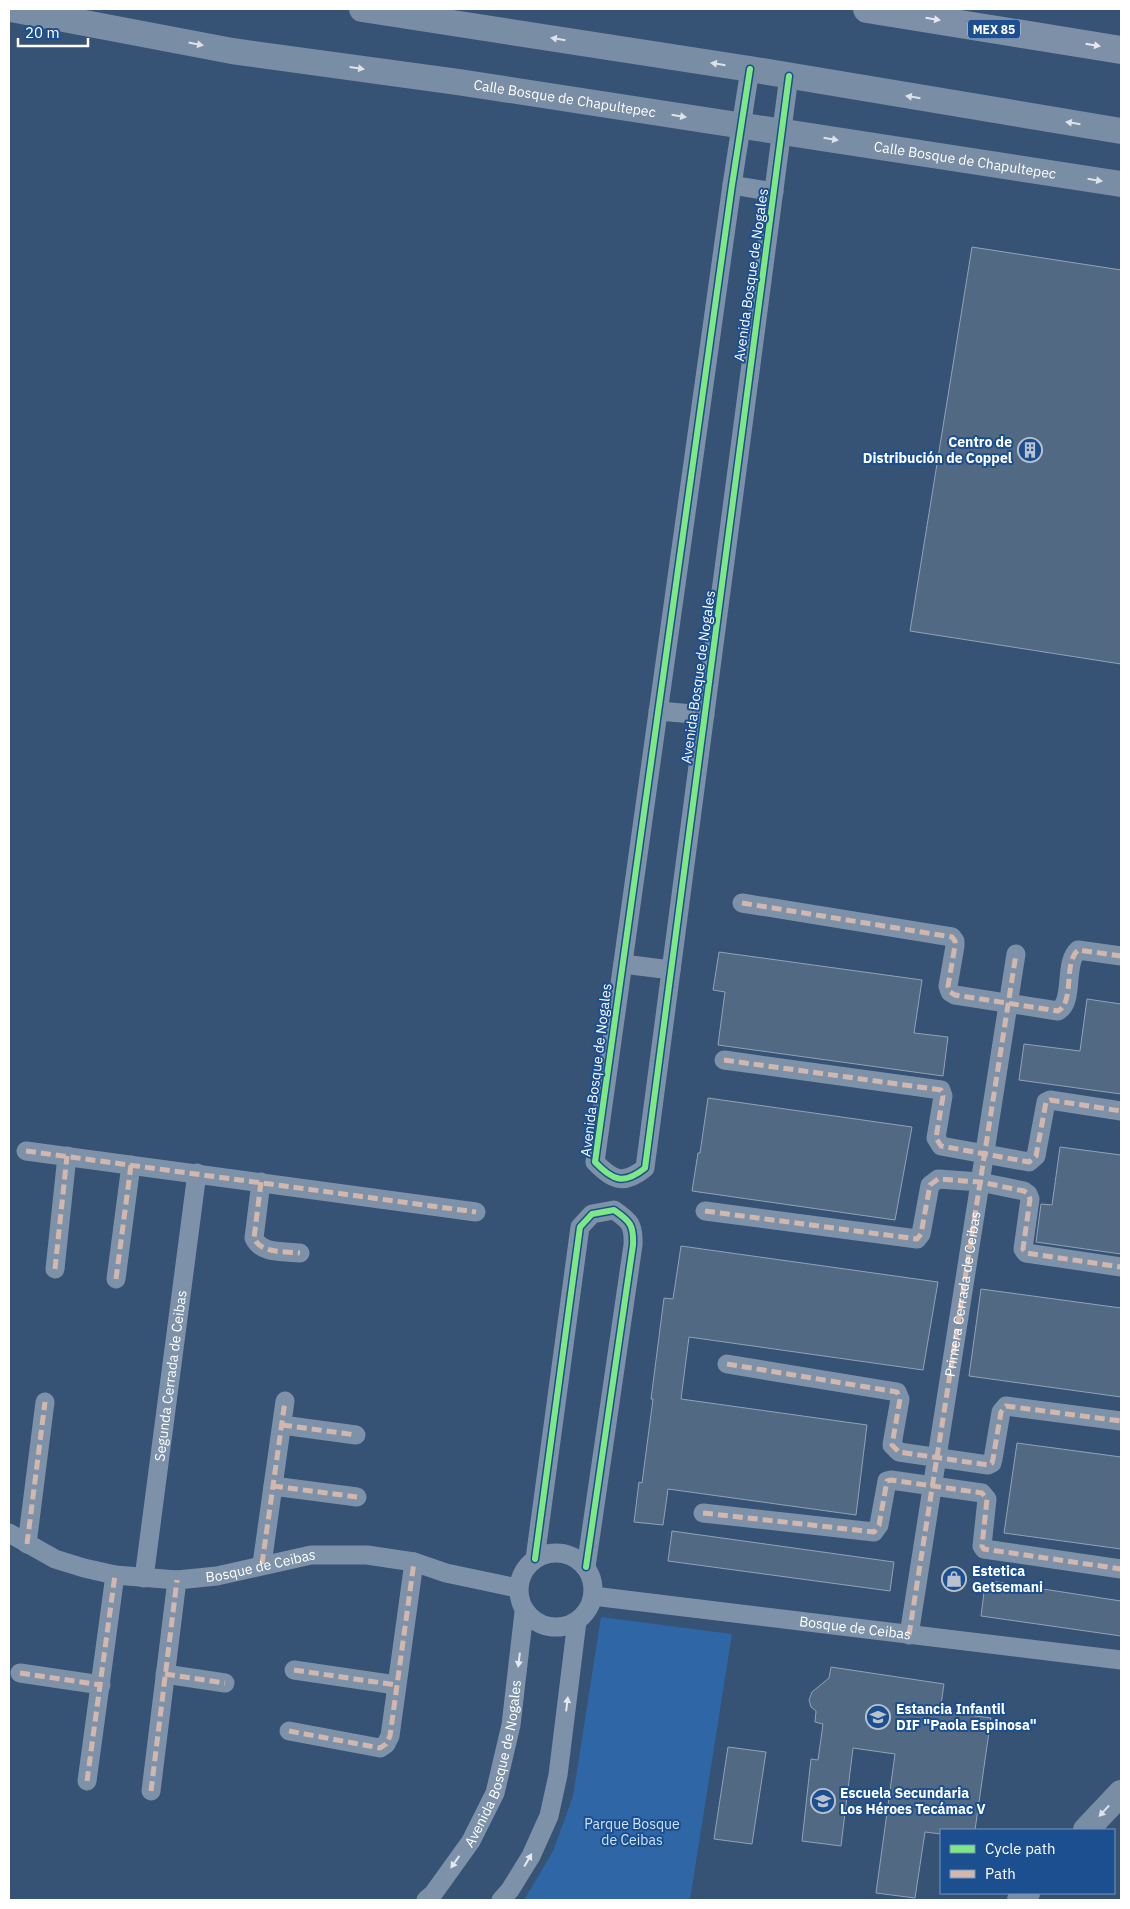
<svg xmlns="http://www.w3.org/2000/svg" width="1130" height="1909" font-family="'IBM Plex Sans',sans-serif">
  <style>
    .green { fill: #2f66a5 }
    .building { fill: #526984; stroke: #92a2b6 }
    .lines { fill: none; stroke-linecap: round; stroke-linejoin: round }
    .minor { stroke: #7d92a8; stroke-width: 19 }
    .secondary { stroke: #798da4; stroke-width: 26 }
    .trunk { stroke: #7e90a7; stroke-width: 28 }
    .quiet { stroke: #d1b7ad; stroke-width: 5; stroke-dasharray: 10 5; stroke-linecap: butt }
    .cycleway-casing { stroke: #1b4f8f; stroke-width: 9 }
    .cycleway { stroke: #7ce984; stroke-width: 6 }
    .oneway { fill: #e5e9ed }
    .oneway2 { fill: #dee2e8 }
    .oneway3 { fill: #e5e9ee }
    .labels { text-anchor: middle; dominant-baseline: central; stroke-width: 4; stroke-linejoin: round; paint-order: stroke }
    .shield { fill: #1b4f8f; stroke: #bbcadd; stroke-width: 1 }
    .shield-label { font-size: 12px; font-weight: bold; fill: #fff }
    .street-label { font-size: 14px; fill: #fff; stroke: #1b4f8f }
    .poi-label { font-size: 14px; font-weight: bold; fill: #fff; stroke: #1b4f8f; text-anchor: start }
    .park-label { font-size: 14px; fill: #cfe3fa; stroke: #1b4f8f }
  </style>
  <rect width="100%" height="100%" fill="#365274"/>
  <polygon class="green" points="601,1617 732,1634 690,1900 524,1900 553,1851 573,1796"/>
  <g class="building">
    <polygon points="972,247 1121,270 1121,664 910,631"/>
    <polygon points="719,952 922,980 914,1033 948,1037 943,1076 718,1045 725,992 713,990"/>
    <polygon points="1087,999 1121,1004 1121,1094 1019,1080 1024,1044 1080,1051"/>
    <polygon points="708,1098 912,1127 895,1220 692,1191 698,1153 700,1153"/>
    <polygon points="1060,1147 1121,1155 1121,1254 1036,1242 1041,1204 1052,1205"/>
    <polygon points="681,1246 938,1282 923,1370 689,1337 681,1399 867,1425 856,1515 668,1489 663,1525 634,1522 639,1482 642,1483 653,1399 651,1399 664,1298 673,1299"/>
    <polygon points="981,1289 1121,1308 1121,1397 969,1376"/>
    <polygon points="1017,1443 1121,1457 1121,1549 1004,1533"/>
    <polygon points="672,1531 894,1562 890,1591 668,1561"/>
    <polygon points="991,1581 1121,1601 1121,1636 981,1616 984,1592 989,1593"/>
    <polygon points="831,1667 944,1684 940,1711 991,1718 975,1830 941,1830 941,1834 925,1832 915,1898 876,1893 895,1754 853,1748 841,1846 802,1841 811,1759 818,1760 823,1724 815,1722 816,1711 811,1707 809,1700 812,1692 829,1678"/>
    <polygon points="728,1747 766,1752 752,1844 714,1839"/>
  </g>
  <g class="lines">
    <g class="minor">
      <path d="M750,69l-18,116 -137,977c18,19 29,23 50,6l144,-1092"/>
      <polyline points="732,185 774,192"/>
      <polyline points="658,711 705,715"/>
      <path d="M742,903l210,34 3,4v5l-7,40 2,6 5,3 103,16c17,-9 5,-48 20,-61l43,6"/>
      <polyline points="623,964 671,970"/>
      <polyline points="724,1060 941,1090 943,1096 936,1138 941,1146 1029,1162 1036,1156 1046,1102 1050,1100 1121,1111"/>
      <polyline points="26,1151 476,1212"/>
      <path d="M261,1182l-7,56c7,16 30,13 46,15"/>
      <polyline points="705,1211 917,1239 921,1234 930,1185 938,1179 980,1182 1024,1191 1028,1194 1030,1199 1023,1249 1026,1253 1121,1267"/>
      <polyline points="55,1269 67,1156"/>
      <polyline points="116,1279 131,1165"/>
      <polyline points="727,1364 897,1392 900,1399 892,1445 899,1452 988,1465 992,1463 993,1459 1001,1412 1006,1406 1121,1421"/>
      <polyline points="282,1425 356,1435"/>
      <polyline points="273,1486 357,1497"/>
      <polyline points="703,1513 874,1532 879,1525 887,1481 891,1480 982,1493 987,1499 982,1546 984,1549 1121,1569"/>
      <path id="s1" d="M9,1533l46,26 29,9 31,7 62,5 40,-4 94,-21h56l47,7 32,11 71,15"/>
      <polyline points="27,1544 45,1402"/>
      <circle cx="556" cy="1590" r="37"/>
      <path d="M535,1559l45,-332 12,-13 22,-4c16,11 20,15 19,35l-47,322"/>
      <polyline points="262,1564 285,1401"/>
      <path id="s2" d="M144,1578l53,-405"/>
      <path id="s3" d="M593,1596l528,64"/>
      <path id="s4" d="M909,1635l107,-681"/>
      <polyline points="294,1670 396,1685"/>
      <polyline points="20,1673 101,1685"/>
      <polyline points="165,1674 225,1683"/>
      <polyline points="289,1731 380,1748 386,1744 390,1736 414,1562"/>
      <polyline points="87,1781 115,1575"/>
      <polyline points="151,1791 177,1580"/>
      <path id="s5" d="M426,1900l7,-6 38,-53 24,-48 16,-68 13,-113"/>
      <polyline points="501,1900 510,1890 531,1856 549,1816 558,1775 577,1621"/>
    </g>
    <g class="secondary">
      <path id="s6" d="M11,9l221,42 226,31 663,102"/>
      <polyline points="362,9 750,69 1121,131"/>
      <polyline points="1086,1830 1121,1793"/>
      <polyline points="1020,1900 1027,1893"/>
    </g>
    <polyline class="trunk" points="867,9 1121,50"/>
    <g class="quiet">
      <path d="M742,903l210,34 3,4v5l-7,40 2,6 5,3 103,16c17,-9 5,-48 20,-61l43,6"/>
      <polyline points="724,1060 941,1090 943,1096 936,1138 941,1146 1029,1162 1036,1156 1046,1102 1050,1100 1121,1111"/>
      <polyline points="26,1151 476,1212"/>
      <path d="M261,1182l-7,56c7,16 30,13 46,15"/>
      <polyline points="705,1211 917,1239 921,1234 930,1185 938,1179 980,1182 1024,1191 1028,1194 1030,1199 1023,1249 1026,1253 1121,1267"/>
      <polyline points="55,1269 67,1156"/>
      <polyline points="116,1279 131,1165"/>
      <polyline points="727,1364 897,1392 900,1399 892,1445 899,1452 988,1465 992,1463 993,1459 1001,1412 1006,1406 1121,1421"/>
      <polyline points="282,1425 356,1435"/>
      <polyline points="273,1486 357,1497"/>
      <polyline points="703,1513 874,1532 879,1525 887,1481 891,1480 982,1493 987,1499 982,1546 984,1549 1121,1569"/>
      <polyline points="27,1544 45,1402"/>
      <polyline points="262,1564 285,1401"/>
      <polyline points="909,1635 1016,954"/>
      <polyline points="294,1670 396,1685"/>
      <polyline points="20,1673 101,1685"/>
      <polyline points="165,1674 225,1683"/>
      <polyline points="289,1731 380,1748 386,1744 390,1736 414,1562"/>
      <polyline points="87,1781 115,1575"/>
      <polyline points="151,1791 177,1580"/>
    </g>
    <defs>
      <g id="cycleway">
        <path d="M750,69l-18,116 -137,977c18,19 29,23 50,6l144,-1092"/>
        <path d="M535,1559l45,-332 12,-13 22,-4c16,11 20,15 19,35l-47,322"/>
      </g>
    </defs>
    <use href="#cycleway" class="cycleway-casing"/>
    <use href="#cycleway" class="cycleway"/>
  </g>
  <defs><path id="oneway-solid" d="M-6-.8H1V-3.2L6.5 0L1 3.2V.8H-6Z" transform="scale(1.25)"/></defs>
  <g class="oneway">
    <use href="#oneway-solid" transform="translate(933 19) rotate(9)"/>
    <use href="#oneway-solid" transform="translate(1093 45) rotate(9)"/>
  </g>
  <g class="oneway2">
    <use href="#oneway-solid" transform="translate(558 39) rotate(-171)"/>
    <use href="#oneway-solid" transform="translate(196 44) rotate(11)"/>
    <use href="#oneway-solid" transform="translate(718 64) rotate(-171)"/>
    <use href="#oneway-solid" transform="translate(357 68) rotate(8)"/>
    <use href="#oneway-solid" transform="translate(913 97) rotate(-171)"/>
    <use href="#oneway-solid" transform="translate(679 116) rotate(9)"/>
    <use href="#oneway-solid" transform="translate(1073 123) rotate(-171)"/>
    <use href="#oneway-solid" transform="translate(831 139) rotate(9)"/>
    <use href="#oneway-solid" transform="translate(1095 180) rotate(9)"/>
    <use href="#oneway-solid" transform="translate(1104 1811) rotate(133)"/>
  </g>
  <g class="oneway3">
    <use href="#oneway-solid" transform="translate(519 1660) rotate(97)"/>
    <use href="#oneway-solid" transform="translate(567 1704) rotate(-83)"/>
    <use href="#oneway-solid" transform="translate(528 1860) rotate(-60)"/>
    <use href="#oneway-solid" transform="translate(455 1862) rotate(125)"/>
  </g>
  <defs>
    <symbol id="building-ring" viewBox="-11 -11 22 22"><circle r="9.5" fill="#1b4f8f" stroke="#b9c2ce" stroke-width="1.5"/><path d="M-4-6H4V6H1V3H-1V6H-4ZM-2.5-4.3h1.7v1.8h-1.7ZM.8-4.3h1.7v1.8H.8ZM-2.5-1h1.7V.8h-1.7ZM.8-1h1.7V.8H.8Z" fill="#b9c2ce"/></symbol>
    <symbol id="shop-ring" viewBox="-11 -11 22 22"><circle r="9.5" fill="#1b4f8f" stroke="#b9c2ce" stroke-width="1.5"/><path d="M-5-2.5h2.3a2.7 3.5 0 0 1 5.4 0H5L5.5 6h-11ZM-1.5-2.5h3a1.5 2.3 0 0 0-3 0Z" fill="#b9c2ce"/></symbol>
    <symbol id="school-ring" viewBox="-11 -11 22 22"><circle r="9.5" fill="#1b4f8f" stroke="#b9c2ce" stroke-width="1.5"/><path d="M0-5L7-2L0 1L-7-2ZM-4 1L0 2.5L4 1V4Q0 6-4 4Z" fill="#b9c2ce"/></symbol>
  </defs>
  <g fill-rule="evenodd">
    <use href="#building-ring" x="1016" y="436" width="28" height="28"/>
    <use href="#shop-ring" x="940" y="1565" width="28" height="28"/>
    <use href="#school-ring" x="864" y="1703" width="28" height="28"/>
    <use href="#school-ring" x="809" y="1787" width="28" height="28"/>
  </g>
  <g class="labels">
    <rect class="shield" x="968" y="19.5" width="52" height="19" rx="4"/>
    <g class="shield-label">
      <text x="994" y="29">MEX 85</text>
    </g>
    <g class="street-label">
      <text stroke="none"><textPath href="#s6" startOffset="561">Calle Bosque de Chapultepec</textPath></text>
      <text stroke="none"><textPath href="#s6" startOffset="966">Calle Bosque de Chapultepec</textPath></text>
      <text transform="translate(751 275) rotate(-82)">Avenida Bosque de Nogales</text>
      <text transform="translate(698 677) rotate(-82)">Avenida Bosque de Nogales</text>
      <text transform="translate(596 1070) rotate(-83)">Avenida Bosque de Nogales</text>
      <text stroke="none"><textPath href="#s4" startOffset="345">Primera Cerrada de Ceibas</textPath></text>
      <text stroke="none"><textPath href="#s2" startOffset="204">Segunda Cerrada de Ceibas</textPath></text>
      <text stroke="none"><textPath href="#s1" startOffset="262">Bosque de Ceibas</textPath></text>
      <text stroke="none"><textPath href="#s3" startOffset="264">Bosque de Ceibas</textPath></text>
      <text stroke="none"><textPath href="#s5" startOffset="156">Avenida Bosque de Nogales</textPath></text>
    </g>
    <g class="poi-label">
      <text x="1012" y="442" text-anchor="end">Centro de<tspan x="1012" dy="16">Distribución de Coppel</tspan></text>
      <text x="972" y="1571">Estetica<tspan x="972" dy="16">Getsemani</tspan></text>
      <text x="896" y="1709">Estancia Infantil<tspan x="896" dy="16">DIF "Paola Espinosa"</tspan></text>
      <text x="840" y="1793">Escuela Secundaria<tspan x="840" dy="16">Los Héroes Tecámac V</tspan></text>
    </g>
    <g class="park-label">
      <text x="632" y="1824">Parque Bosque<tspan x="632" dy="16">de Ceibas</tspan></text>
    </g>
  </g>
  <rect width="1130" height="1909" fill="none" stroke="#ffffff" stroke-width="20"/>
  <rect x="940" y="1829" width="175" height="65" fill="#1b4f8f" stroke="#7695bc"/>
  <rect x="950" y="1845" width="25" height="8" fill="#7ce984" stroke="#7695bc"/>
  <text x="985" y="1854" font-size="15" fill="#ffffff">Cycle path</text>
  <rect x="950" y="1870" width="25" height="8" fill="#d1b7ad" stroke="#7695bc"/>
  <text x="985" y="1879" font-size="15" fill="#ffffff">Path</text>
  <path d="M18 38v8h70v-8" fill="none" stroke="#ffffff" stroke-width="2.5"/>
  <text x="25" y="38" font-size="15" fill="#ffffff" stroke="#1b4f8f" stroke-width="4" paint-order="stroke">20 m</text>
</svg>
